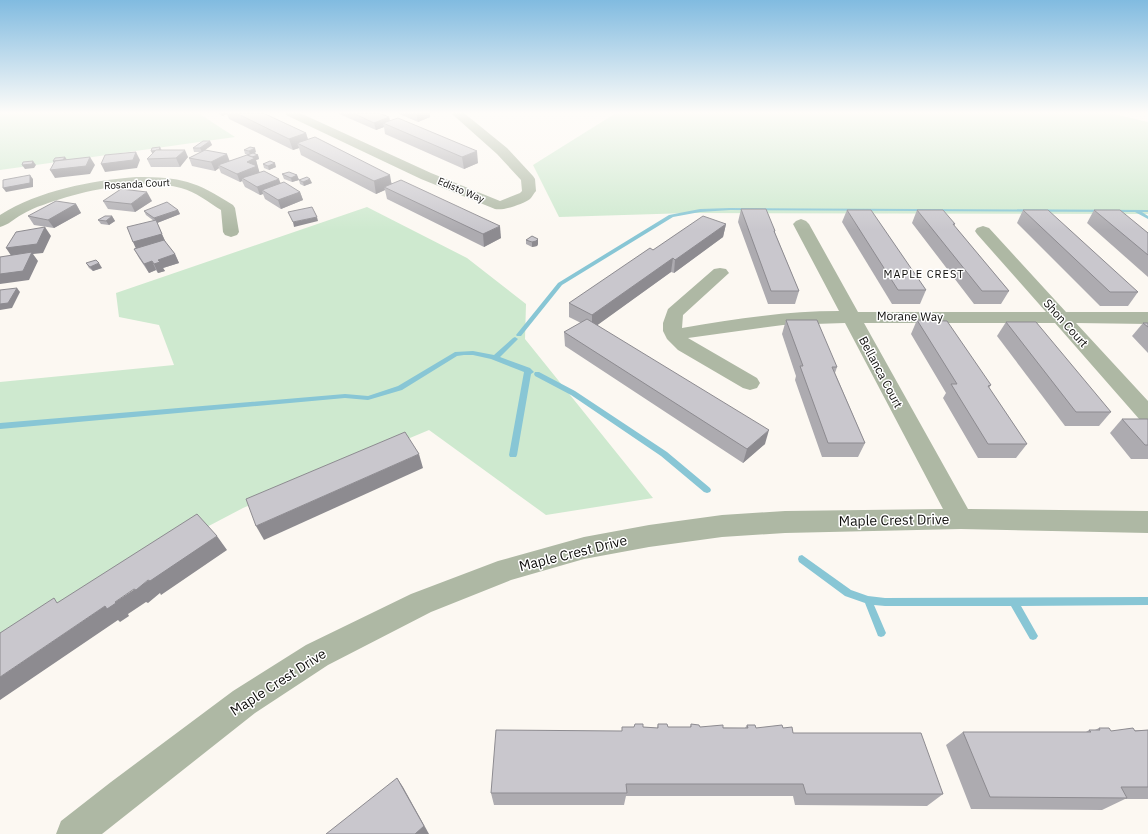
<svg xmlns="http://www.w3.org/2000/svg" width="1148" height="834" font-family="'IBM Plex Sans',sans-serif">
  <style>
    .green { fill: #cee9cf }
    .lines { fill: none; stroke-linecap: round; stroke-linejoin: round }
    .stream { fill: #88c6d5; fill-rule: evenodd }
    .minor { fill: #aeb8a4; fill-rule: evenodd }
    .wall { fill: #adabb0 }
    .shaded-wall { fill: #8d8b90 }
    .building { fill: #c9c7cd; stroke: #8d8b90 }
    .labels { text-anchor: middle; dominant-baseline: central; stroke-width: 3; stroke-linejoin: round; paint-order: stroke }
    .far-street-label { font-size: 10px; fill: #0d0c0a; stroke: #fff }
    .far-neighbourhood-label { font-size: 11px; letter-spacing: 1px; fill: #0d0c0a; stroke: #fff }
    .street-label { font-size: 12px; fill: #0d0c0a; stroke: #fff }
    .near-street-label { font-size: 14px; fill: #0d0c0a; stroke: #fff }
  </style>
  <rect width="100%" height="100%" fill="#fcf8f2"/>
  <g class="green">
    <polygon points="0,113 198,113 235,137 0,170"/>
    <polygon points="616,113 1110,113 1148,122 1148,214 689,213 559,217 533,165"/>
    <polygon points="367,207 467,258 526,304 525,339 653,498 546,515 429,430 243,508 64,602 0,641 0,382 174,365 159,325 119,317 116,293"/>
  </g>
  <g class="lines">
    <g class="stream">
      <polygon points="730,208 1148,210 1148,212 1142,212 1148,216 1148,219 1135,212 730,210 700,212 673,217 562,285 521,336 517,336 516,335 558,283 669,215 700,209"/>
      <polygon points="515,337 518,339 500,357 530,368 534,372 531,374 517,455 516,457 510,457 509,455 524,372 491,359 473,355 464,355 457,356 402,390 368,400 345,398 0,429 0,423 345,394 368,396 398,386 455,352 473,351 494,355 513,338"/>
      <polygon points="535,372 539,372 575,391 667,452 710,488 711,490 710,492 707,493 704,492 661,456 571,395 535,376 534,374"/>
      <polygon points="802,555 851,590 868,596 885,598 1148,597 1148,605 1021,606 1038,636 1036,639 1033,640 1030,639 1011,606 885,606 874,605 886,633 884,636 881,637 878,636 865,603 845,596 799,562 798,559 799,556"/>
    </g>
    <g class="minor">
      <path d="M285,113h15l131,60 69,28 20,-8 2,-2 -1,-11 -24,-26 -46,-41h13l43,35 26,28 2,3 1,12c-2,2 -4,6 -6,8 -7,5 -27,12 -35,10l-74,-30 -135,-64z"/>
      <path d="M136,177c46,0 59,4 97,28l2,3 4,24 -2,3 -6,2 -6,-2 -2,-3 -2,-22c-13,-8 -25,-18 -40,-22 -38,-11 -101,3 -138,17 -7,2 -15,6 -22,10 -7,4 -13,10 -21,12v-12c40,-25 90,-34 136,-38z"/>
      <path d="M801,219l5,2 3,3 49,88h188l-69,-78 -2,-3 2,-3 6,-2 6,2 77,84h82v12l-72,-1 72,78v22l-8,-3 -85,-97h-191l104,186 180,2v22l-187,-4 -176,4 -63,4 -73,10 -65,12 -73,21 -80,32 -103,53 -73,48 -153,121h-46l5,-13 50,-39 122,-91 73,-46 105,-51 87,-33 86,-24 65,-12 73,-10 63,-4 158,-2 -98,-186 -62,2 -95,13 69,40 3,5 -3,5 -7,2 -7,-2 -65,-38 -11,-11 -4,-8v-8l5,-14 46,-40 6,-1 6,1 3,4 -46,42 -1,13c52,-9 104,-17 157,-17l-46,-87 3,-3z"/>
    </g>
  </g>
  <g class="wall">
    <polygon points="218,113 263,113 306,133 308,139 392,183 501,238 484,247 387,199 385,190 376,194 301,155 299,148 293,150 229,119 227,114 222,116"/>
    <polygon points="337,113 379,113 389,117 390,121 478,163 464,169 385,134 384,127 376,130"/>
    <polygon points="397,113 430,113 430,117 418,122"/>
    <polygon points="210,141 212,145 205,150 230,161 248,155 245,154 244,150 256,152 254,153 258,155 259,159 256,160 259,172 280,184 300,192 303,200 281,209 265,199 263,194 260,195 245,187 242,181 240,182 221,173 219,168 215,171 192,166 189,158 200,152 194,152 193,148"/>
    <polygon points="162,150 188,157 180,167 151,167 147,159"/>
    <polygon points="263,164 276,167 269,170 264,168"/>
    <polygon points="282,174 297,175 299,180 292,182 284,179"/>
    <polygon points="299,180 312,183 304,186 300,184"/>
    <polygon points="103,201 152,201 135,212 108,209"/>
    <polygon points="76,204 81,213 54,228 34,225 28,216"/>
    <polygon points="741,209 775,231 775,233 799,291 795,304 768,304 738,222"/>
    <polygon points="178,210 180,214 157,223 166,243 175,254 179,263 163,268 165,271 158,273 156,270 149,273 139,258 134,249 136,249 154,221 146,215 144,211"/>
    <polygon points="847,210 926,290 920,304 892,304 842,222"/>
    <polygon points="917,210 955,224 954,226 1009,291 1001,304 974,304 912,223"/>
    <polygon points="1023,210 1138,292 1128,306 1100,306 1017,223"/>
    <polygon points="1094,210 1148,233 1148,277 1087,223"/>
    <polygon points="112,216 115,221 109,225 101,224 98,220"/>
    <polygon points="726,224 723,237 674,273 671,272 597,325 765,444 743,463 565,346 564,332 581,323 569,317 569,303 653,250"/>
    <polygon points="538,239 538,244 537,246 532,247 526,244 526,240"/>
    <polygon points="86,263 102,268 93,271 89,268"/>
    <polygon points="786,320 837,367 835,373 865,443 858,457 822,457 795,380 796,376 782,334"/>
    <polygon points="917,320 991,385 989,388 1027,444 1016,458 978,458 943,398 946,393 911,334"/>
    <polygon points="1006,322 1111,412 1099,426 1065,426 997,336"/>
    <polygon points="1143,323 1148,323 1148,353 1132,336"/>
    <polygon points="1122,419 1148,419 1148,459 1131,459 1110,433"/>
    <polygon points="658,724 668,727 690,727 691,724 700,727 745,728 747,725 756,728 783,728 793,733 943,794 927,806 795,805 793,796 626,796 624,805 494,805 491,793 622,731 643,727 657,728"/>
    <polygon points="1099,728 1111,731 1148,730 1148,799 1125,799 1102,810 971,809 946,745 963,732 1086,732 1089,730 1095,730"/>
  </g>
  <g class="shaded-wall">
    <polygon points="222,113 227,113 227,114 222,116"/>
    <polygon points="418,113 430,113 430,117 418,122 416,114"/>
    <polygon points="389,117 391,125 383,123 384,127 376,130 374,123"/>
    <polygon points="306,133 309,144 297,143 299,148 293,150 289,139"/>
    <polygon points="210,141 212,145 202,152 200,148"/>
    <polygon points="160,147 162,151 153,155 151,151"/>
    <polygon points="255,148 256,152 250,155 249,151"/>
    <polygon points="185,150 188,157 180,167 176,158"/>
    <polygon points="477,151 478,163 464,169 462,157"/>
    <polygon points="136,152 140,160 137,168 105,172 101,164"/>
    <polygon points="227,154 230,162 218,165 219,168 215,171 211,162"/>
    <polygon points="258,155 259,159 256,160 260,174 242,178 242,181 240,182 237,174 251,157"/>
    <polygon points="65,157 68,161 55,165 53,161"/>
    <polygon points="90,157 95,165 90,174 55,178 50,170"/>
    <polygon points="33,161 36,165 34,168 25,169 22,165"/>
    <polygon points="275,163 276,167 269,170 268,166"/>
    <polygon points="30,175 33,179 33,187 6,192 3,188"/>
    <polygon points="297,175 299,180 292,182 291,178"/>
    <polygon points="390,175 392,187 384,187 385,190 376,194 374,181"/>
    <polygon points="279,179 282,187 262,190 263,194 260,195 257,187"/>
    <polygon points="310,179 312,183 304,186 303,182"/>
    <polygon points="147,192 152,201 135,212 131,204"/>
    <polygon points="300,192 303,200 281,209 278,200"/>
    <polygon points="76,204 81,213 54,228 48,220"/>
    <polygon points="178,210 180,214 157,223 166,243 137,251 133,242 157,223 154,218"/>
    <polygon points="112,216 115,221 109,225 106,221"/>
    <polygon points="317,217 318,221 294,227 293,222"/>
    <polygon points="726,224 723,237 674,273 675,260"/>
    <polygon points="500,226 501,238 484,247 483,234"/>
    <polygon points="45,227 51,236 43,253 33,254 38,261 29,280 0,284 0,274 12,257 6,248"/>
    <polygon points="538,239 538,244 537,246 532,247 532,242"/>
    <polygon points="175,254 179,263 163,268 165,271 158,273 154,264 158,260"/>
    <polygon points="673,258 671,272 592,329 592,315"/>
    <polygon points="152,261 156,270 149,273 144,264"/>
    <polygon points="99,263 102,268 93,271 90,267"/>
    <polygon points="17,288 20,292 12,308 0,310 0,304"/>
    <polygon points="769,430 765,444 743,463 747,449"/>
    <polygon points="419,454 423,468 264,540 256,526"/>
    <polygon points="217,536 227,550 161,595 160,593 148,603 146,602 128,614 129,616 120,622 118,620 0,700 0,677 105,606 115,602"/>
    <polygon points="397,778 403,787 429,834 415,834"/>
  </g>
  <g class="building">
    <polygon points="236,113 263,113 306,133 289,139"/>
    <polygon points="353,113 379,113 389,117 374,123"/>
    <polygon points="398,118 477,151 462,157 383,123"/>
    <polygon points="315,137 390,175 374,181 297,143"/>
    <polygon points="203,141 210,141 200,148 193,148"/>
    <polygon points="160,147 159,150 151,151 152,148"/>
    <polygon points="250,147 255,148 249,151 244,150"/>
    <polygon points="156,150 185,150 176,158 147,159"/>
    <polygon points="205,150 227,154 211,162 189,158"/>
    <polygon points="136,152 133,160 101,164 105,155"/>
    <polygon points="253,153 258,155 252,157 247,155"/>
    <polygon points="247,155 255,158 247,162 257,166 237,174 218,165"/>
    <polygon points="65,157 63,160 53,161 55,158"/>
    <polygon points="90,157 86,166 50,170 55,161"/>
    <polygon points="33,161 32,164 22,165 23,162"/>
    <polygon points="270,161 275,163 268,166 263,164"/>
    <polygon points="264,171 279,179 257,187 242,178"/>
    <polygon points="289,172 297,175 291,178 282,174"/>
    <polygon points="30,175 30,183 3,188 3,180"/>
    <polygon points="307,177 310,179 303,182 299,180"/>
    <polygon points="401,180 500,226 483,234 384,187"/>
    <polygon points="284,182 300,192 278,200 262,190"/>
    <polygon points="121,189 147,192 131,204 103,201"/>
    <polygon points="56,201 76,204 48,220 28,216"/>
    <polygon points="167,202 178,210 154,218 144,211"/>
    <polygon points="312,207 317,217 293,222 288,212"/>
    <polygon points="741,209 766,209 775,231 774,231 799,291 771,291"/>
    <polygon points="847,210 871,210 926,290 898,290"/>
    <polygon points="917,210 943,210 955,224 953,224 1009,291 982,291"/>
    <polygon points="1023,210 1048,210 1138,292 1110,292"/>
    <polygon points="1094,210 1120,210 1148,233 1148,255"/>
    <polygon points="105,216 112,216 106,221 98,220"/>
    <polygon points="703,216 726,224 675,260 673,258 592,315 569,303 650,248 653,250"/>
    <polygon points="156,220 162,234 133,242 127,227"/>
    <polygon points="45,227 37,244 6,248 16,232"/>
    <polygon points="532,236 538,239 536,241 532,242 526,240"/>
    <polygon points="164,240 175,254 158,260 160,262 154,264 152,261 144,264 134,249"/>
    <polygon points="32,252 23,271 0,274 0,257"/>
    <polygon points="96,260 99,263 90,267 86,263"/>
    <polygon points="17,288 8,303 0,304 0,290"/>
    <polygon points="587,319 769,430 747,449 564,332"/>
    <polygon points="786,320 817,320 837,367 832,367 865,443 828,443 800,366 803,366"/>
    <polygon points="917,320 947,321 991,385 988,386 1027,444 988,444 951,384 957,384"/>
    <polygon points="1006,322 1036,322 1111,412 1076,412"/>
    <polygon points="1143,323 1148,323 1148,327"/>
    <polygon points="1122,419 1148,419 1148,445 1145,445"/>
    <polygon points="405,432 419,454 256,526 246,499"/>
    <polygon points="197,514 217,536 150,581 148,580 136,590 134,589 115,602 116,603 107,609 105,606 0,677 0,633 54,598 57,603"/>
    <polygon points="635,724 643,724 643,727 658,728 658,724 667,724 668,727 691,727 691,724 699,725 700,727 723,725 723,728 748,728 747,725 755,725 756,728 782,725 783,728 792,727 793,733 921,733 943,794 806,794 803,784 626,784 627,793 491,793 496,730 622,731 622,727 634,727"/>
    <polygon points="1099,728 1109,728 1111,731 1133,728 1135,731 1148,730 1148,787 1121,787 1127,798 990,797 963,732 1091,732 1089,730 1100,730"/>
    <polygon points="397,778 424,826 415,834 326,834"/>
  </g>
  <linearGradient id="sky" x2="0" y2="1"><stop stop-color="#81bbe0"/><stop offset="0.49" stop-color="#fefcf9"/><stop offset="1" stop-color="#fefcf9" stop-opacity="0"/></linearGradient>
  <rect width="1148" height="230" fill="url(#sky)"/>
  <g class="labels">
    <g class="far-street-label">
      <text transform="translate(137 184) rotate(-3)">Rosanda Court</text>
      <text transform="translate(461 190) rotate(23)">Edisto Way</text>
    </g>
    <g class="far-neighbourhood-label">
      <text x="924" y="274">MAPLE CREST</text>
    </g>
    <g class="street-label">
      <text transform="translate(910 316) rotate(1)">Morane Way</text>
      <text transform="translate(1066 323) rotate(48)">Shon Court</text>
      <text transform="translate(881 372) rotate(62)">Bellanca Court</text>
    </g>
    <g class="near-street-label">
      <text transform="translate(894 520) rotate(-1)">Maple Crest Drive</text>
      <text transform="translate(573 553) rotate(-14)">Maple Crest Drive</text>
      <text transform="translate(278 682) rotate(-33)">Maple Crest Drive</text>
    </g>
  </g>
</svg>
